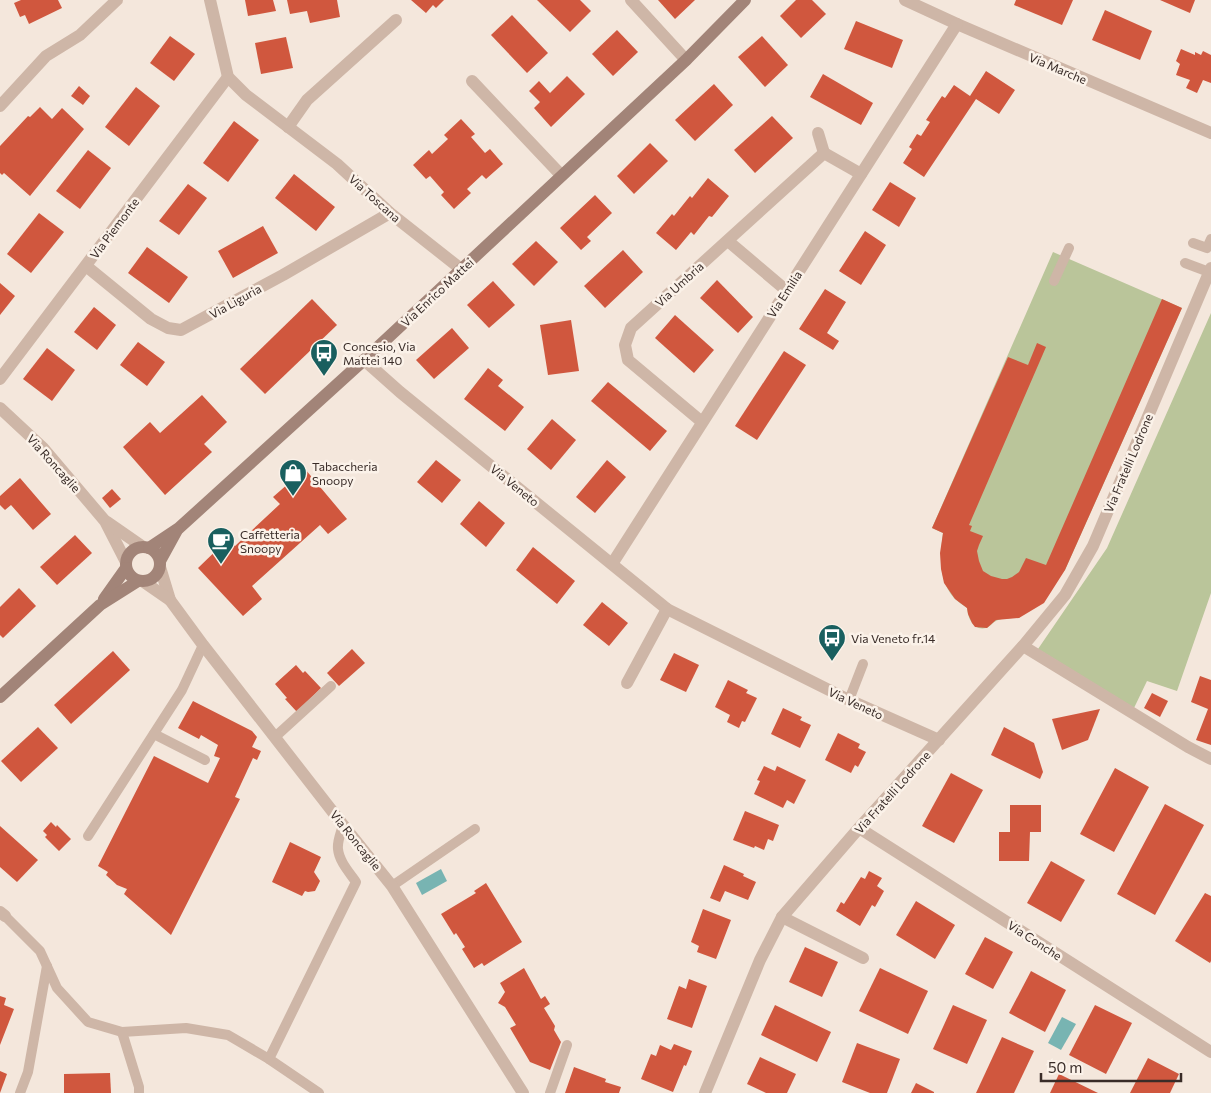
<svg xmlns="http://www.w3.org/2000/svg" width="1211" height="1093" font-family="Commissioner,sans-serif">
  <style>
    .green { fill: #bac59a }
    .water { fill: #78b4b2 }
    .building { fill: #d0573e }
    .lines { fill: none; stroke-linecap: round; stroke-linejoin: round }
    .lane { stroke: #ceb6a7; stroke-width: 10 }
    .street { stroke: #ceb6a7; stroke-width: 12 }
    .secondary { stroke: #a28478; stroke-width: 12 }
    .labels { text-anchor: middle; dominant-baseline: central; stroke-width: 5; stroke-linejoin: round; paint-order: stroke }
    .street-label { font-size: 12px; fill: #392c28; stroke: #fbf2e9 }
    .poi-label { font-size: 12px; fill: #392c28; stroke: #fbf2e9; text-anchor: start }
  </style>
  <rect width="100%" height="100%" fill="#f4e7dc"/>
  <g class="green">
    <path d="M1053,252l129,56 -117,262 -46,48c-6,0 -18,0 -23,3 -4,2 -6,6 -10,7 -13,3 -18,-10 -19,-20 -4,-3 -9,-6 -13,-10 -16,-19 -14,-42 -11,-65l-11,-5z"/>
    <polygon points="1211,313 1211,593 1177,691 1147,681 1134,708 1038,649 1107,548"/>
  </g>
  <g class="water">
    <polygon points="441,869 447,881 422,895 416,883"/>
    <polygon points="1062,1017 1076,1024 1061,1050 1048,1043"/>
  </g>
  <g class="building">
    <polygon points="21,0 58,0 62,8 29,24 25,15 20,17 14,3"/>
    <polygon points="245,0 273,0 276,11 248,16"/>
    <polygon points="287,0 337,0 340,17 310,23 307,11 290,14"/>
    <polygon points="411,0 444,0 436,8 433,5 426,13"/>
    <polygon points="537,0 580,0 591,11 570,32"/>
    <polygon points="658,0 695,0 675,19"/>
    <polygon points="796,0 812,0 826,14 801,38 780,16"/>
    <polygon points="1016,0 1073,0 1062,25 1014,5"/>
    <polygon points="1160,0 1195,0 1190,13"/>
    <polygon points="1105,10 1152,31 1140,60 1092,40"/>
    <polygon points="512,15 548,53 527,73 491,35"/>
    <polygon points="856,21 903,40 892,68 844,49"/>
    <polygon points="617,30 638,52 613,76 592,54"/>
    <polygon points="170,36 195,54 174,81 150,63"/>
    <polygon points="762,36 788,65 765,87 738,57"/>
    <polygon points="286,37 293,68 261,74 255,43"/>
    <polygon points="1181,49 1195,55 1195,52 1201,55 1203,51 1211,55 1211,83 1203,80 1197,93 1186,88 1190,80 1176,75 1180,64 1176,61"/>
    <polygon points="986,71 1015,90 999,114 976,99 924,177 903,163 912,149 909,147 917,134 921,136 930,122 926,120 942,96 945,98 954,85 970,96"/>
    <polygon points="823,74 873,103 861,125 810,97"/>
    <polygon points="567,76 585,94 551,127 534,108 540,102 529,91 539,81 550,93"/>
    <polygon points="714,84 733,105 695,141 675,120"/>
    <polygon points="79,86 90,96 83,105 71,96"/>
    <polygon points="136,87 160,106 129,146 105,127"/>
    <polygon points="40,107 52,119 62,108 84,129 30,196 4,173 2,175 0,173 0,146 28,116 30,117"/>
    <polygon points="772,116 793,138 755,173 734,150"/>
    <polygon points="461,119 475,134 471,137 485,153 490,149 503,164 486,179 482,175 467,189 471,193 454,209 441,195 444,192 430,176 426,179 413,165 429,150 432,154 448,139 444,135"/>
    <polygon points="234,121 259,140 228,182 203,163"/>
    <polygon points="650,143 668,161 634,194 617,176"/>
    <polygon points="88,150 111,168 80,209 56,191"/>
    <polygon points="294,174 335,207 316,231 275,198"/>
    <polygon points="708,178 729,196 712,217 709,216 694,235 691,232 676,250 656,233 672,214 674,216 690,196 692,198"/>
    <polygon points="890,182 916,198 899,227 872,210"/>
    <polygon points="188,184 207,198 179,235 159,221"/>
    <polygon points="595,195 612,213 587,237 591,241 581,250 560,228"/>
    <polygon points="39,213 64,232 31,273 7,254"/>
    <polygon points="263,226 278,253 233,278 218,251"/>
    <polygon points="865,231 886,245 861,285 839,271"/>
    <polygon points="536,241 558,262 534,286 512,264"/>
    <polygon points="147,247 188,277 169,303 128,273"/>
    <polygon points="623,250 643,272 605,308 584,286"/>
    <polygon points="717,280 753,317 738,333 700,298"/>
    <polygon points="493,281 515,305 489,328 467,305"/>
    <polygon points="0,283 15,296 0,315"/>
    <polygon points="825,289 846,302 827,333 839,341 833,350 799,329"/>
    <polygon points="312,299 337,325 265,394 240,369"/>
    <polygon points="1162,299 1182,308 1065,570 1044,603 1019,618 996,620 987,628 975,627 972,623 968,614 967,608 955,599 944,583 941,569 940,553 943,533 932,528 1008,357 1028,365 1037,343 1046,347 969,525 972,526 970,531 983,536 979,545 977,551 979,561 983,571 991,576 1002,579 1007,579 1012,577 1019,572 1026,558 1046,565"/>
    <polygon points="94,307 116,325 97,350 74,332"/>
    <polygon points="675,315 714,350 694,373 655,338"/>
    <polygon points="571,320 579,371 548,375 540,325"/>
    <polygon points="452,328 469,348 434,379 416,360"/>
    <polygon points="138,342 165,362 147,386 120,365"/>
    <polygon points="47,348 75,370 52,401 23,379"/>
    <polygon points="784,351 806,365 757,440 735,426"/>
    <polygon points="488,368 503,380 498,386 524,407 505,431 464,399"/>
    <polygon points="608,382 667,431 650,451 591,401"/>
    <polygon points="202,395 227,422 204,444 212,452 165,495 123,447 150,422 160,433"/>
    <polygon points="552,419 576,440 551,470 527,449"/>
    <polygon points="436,460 461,480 442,503 417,482"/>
    <polygon points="607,460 626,477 595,513 576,497"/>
    <polygon points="305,469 347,519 328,534 320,525 252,586 262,599 243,616 198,568 228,539 235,546 280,504 273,497"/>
    <polygon points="20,478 51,514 33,530 11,505 5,510 0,505 0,496"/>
    <polygon points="112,489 121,499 110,508 102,498"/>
    <polygon points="479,501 505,523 486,547 460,524"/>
    <polygon points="75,535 92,553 57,585 40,567"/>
    <polygon points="533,547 575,581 557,604 516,570"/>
    <polygon points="19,588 36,606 3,638 0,635 0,607"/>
    <polygon points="602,602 628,623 609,646 583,625"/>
    <polygon points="352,649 365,663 339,686 327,673"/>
    <polygon points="113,651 130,670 71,724 54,705"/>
    <polygon points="674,653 699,665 686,692 660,680"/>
    <polygon points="296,665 303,673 305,671 321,688 297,712 285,699 287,698 275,684"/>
    <polygon points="1200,676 1211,680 1211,745 1196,740 1208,709 1191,702"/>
    <polygon points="728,680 748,690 746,693 757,698 745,722 742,721 739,728 727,722 730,715 715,707"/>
    <polygon points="1152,693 1168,701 1160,717 1144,708"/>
    <polygon points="193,701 252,731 257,737 252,747 261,751 257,760 253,758 235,797 240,799 171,935 124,894 127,889 117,885 106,875 108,872 98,866 154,756 208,783 220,758 214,756 218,745 201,735 199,739 178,728"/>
    <polygon points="783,708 802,717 800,720 811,725 800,748 771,734"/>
    <polygon points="1100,709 1088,740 1062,750 1052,719"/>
    <polygon points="38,727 58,748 21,782 1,761"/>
    <polygon points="1004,727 1034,743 1043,772 1040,779 991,755"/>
    <polygon points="838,733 860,744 858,748 866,752 858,767 855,765 851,773 825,760"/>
    <polygon points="764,766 775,771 777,766 806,780 794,804 787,800 783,808 754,794 760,781 757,780"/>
    <polygon points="1115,768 1149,787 1114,852 1080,834"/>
    <polygon points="951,773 983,790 954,843 922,826"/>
    <polygon points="1165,804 1204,825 1155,915 1117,894"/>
    <polygon points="1010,805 1041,805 1041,832 1030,832 1029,861 999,861 999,832 1010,832"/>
    <polygon points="745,811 779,825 773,841 768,839 764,850 755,846 754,848 733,840"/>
    <polygon points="51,822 56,827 57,825 71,839 59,851 45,837 47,835 43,831"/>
    <polygon points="0,826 38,860 17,882 0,867"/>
    <polygon points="290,842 321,857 314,872 320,881 315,891 308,892 305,891 302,896 272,882"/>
    <polygon points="1051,861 1085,880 1061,922 1027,903"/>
    <polygon points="724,865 744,874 743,876 756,882 748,900 725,891 720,902 710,898"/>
    <polygon points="869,871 882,878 877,886 884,891 875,907 872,905 860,926 836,911 841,902 844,904 861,877 865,879"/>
    <polygon points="486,883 522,942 484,966 482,963 474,968 462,949 465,947 456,933 454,935 441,914 476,893 474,891"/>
    <polygon points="1205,893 1211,896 1211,961 1210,963 1175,941"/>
    <polygon points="916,901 955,925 935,959 896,935"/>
    <polygon points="703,909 731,920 716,959 697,952 699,946 691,942"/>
    <polygon points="985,937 1013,952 993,989 965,974"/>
    <polygon points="805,947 838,962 822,997 789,982"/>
    <polygon points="524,968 541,999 545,996 550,1004 544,1008 555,1026 554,1030 561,1042 550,1070 530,1062 510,1028 516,1025 505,1007 498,1003 505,992 500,983"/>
    <polygon points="880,968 928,991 908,1034 859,1011"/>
    <polygon points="1031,971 1066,990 1045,1032 1009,1013"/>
    <polygon points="689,979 707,986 692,1028 667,1019 679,986 686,989"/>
    <polygon points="0,996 6,998 4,1005 14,1009 0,1045"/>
    <polygon points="775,1005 831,1032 817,1062 761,1035"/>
    <polygon points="953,1005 987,1020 967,1064 933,1049"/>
    <polygon points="1095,1005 1132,1023 1106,1074 1069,1055"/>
    <polygon points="1002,1037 1034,1051 1014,1093 976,1093"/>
    <polygon points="857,1043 900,1059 887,1093 870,1093 842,1082"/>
    <polygon points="674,1044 692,1051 686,1066 684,1065 673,1092 641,1079 651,1054 656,1056 660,1045 671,1050"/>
    <polygon points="760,1057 796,1074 787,1093 766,1093 747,1084"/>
    <polygon points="1148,1058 1179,1074 1170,1093 1130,1093"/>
    <polygon points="574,1067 606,1079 605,1082 621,1087 619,1093 565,1093"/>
    <polygon points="0,1071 7,1074 0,1093"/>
    <polygon points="110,1073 111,1093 64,1093 64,1074"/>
    <polygon points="1059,1074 1098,1093 1050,1093"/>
    <polygon points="916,1083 934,1092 934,1093 911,1093"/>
  </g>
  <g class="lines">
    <g class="lane">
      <polyline points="1193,243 1207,248 1211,239"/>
      <polyline points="1185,263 1209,272"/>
      <polyline points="1054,281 1069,248"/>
      <polyline points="849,700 863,664"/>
      <polyline points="154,734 205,760"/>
      <polyline points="275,737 331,686"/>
      <polyline points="88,836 182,690 203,645"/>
      <polyline points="392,886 475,829"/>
      <polyline points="5,916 40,951 57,988 88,1022 122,1032 186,1028 228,1035 269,1059"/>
      <polyline points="122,1032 139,1087 139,1093"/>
      <polyline points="20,1093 28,1072 47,966"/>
      <path d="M319,1093l-50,-34 87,-177c-7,-10 -17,-21 -18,-33 -1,-8 3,-16 5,-24"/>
      <polyline points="550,1093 567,1045"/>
    </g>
    <g class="street">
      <polyline points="210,0 228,77 246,95 337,164 390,213 461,269"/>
      <polyline points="631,0 686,60"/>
      <polyline points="905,0 957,24 1211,133"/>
      <polyline points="472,81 561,175"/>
      <polyline points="0,106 46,56 80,35 117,0"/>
      <polyline points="288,127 307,100 396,20"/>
      <polyline points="818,133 824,153"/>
      <polyline points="728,241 787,291"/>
      <polyline points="86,266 151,319 168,328 181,330 283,275 390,213"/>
      <polyline points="364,360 400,392 667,609 849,700 939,740"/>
      <polyline points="0,379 228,77"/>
      <polyline points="0,408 43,448 105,521 126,562"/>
      <polyline points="702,422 628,360 625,345 631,328 824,153 861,174"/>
      <polyline points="107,522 143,547"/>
      <polyline points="612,564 957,24"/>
      <polyline points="160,567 170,600"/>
      <polyline points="144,582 170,600 203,645 343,825 392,886 523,1093"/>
      <polyline points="1023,646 1188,747 1211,759"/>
      <polyline points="627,683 667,609"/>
      <polyline points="859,828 1211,1052"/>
      <polyline points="0,912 5,916"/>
      <polyline points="782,917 863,958"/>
      <polyline points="705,1093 760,960 782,917 859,828 1023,646 1065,595 1093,546 1211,268"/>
    </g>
    <g class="secondary">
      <circle cx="143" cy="564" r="17"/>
      <polyline points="149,548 179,528 364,360 686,60 745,0"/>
      <polyline points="160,561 177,530"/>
      <polyline points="104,599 126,568"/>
      <polyline points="0,697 100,605 138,581"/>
    </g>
  </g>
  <defs>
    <symbol id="bus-pin" viewBox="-11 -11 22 30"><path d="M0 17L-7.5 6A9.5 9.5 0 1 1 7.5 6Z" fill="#195f5f" stroke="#fbf2e9"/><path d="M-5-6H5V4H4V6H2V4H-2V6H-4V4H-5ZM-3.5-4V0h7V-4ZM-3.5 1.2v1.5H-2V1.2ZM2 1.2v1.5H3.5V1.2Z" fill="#fff"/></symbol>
    <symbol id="shop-pin" viewBox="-11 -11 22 30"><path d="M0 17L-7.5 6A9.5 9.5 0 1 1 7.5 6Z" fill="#195f5f" stroke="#fbf2e9"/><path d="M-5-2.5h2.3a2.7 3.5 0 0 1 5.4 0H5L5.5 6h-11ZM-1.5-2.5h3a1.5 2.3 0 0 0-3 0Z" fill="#fff"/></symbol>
    <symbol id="cafe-pin" viewBox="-11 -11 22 30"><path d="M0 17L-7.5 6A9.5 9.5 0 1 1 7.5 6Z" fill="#195f5f" stroke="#fbf2e9"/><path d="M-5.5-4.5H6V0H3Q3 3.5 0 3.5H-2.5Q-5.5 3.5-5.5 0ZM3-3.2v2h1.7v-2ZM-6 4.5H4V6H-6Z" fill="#fff"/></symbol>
  </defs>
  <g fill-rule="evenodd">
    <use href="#bus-pin" x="308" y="337" width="32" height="43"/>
    <use href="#shop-pin" x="277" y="457" width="32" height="43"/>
    <use href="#cafe-pin" x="205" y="525" width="32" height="43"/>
    <use href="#bus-pin" x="816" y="622" width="32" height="43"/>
  </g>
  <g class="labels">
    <g class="street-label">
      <text transform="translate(1058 68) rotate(23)">Via Marche</text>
      <text transform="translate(375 198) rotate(42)">Via Toscana</text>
      <text transform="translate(114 228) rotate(-53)">Via Piemonte</text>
      <text transform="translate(679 284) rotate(-42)">Via Umbria</text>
      <text transform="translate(437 292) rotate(-43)">Via Enrico Mattei</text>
      <text transform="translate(784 294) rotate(-57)">Via Emilia</text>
      <text transform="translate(235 301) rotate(-29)">Via Liguria</text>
      <text transform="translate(54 463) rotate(48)">Via Roncaglie</text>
      <text transform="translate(1128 463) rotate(-67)">Via Fratelli Lodrone</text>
      <text transform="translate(515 485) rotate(39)">Via Veneto</text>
      <text transform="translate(856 703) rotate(25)">Via Veneto</text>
      <text transform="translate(892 792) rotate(-48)">Via Fratelli Lodrone</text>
      <text transform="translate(356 840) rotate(51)">Via Roncaglie</text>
      <text transform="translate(1035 940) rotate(33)">Via Conche</text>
    </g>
    <g class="poi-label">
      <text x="343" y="346">Concesio, Via<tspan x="343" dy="14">Mattei 140</tspan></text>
      <text x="312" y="466">Tabaccheria<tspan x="312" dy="14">Snoopy</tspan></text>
      <text x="240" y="534">Caffetteria<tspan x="240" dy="14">Snoopy</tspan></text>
      <text x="851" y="638">Via Veneto fr.14</text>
    </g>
  </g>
  <path d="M1041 1073v8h140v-8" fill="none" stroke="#392c28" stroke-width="2.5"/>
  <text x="1048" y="1073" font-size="15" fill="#392c28" stroke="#fbf2e9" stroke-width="4" paint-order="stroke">50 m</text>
</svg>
